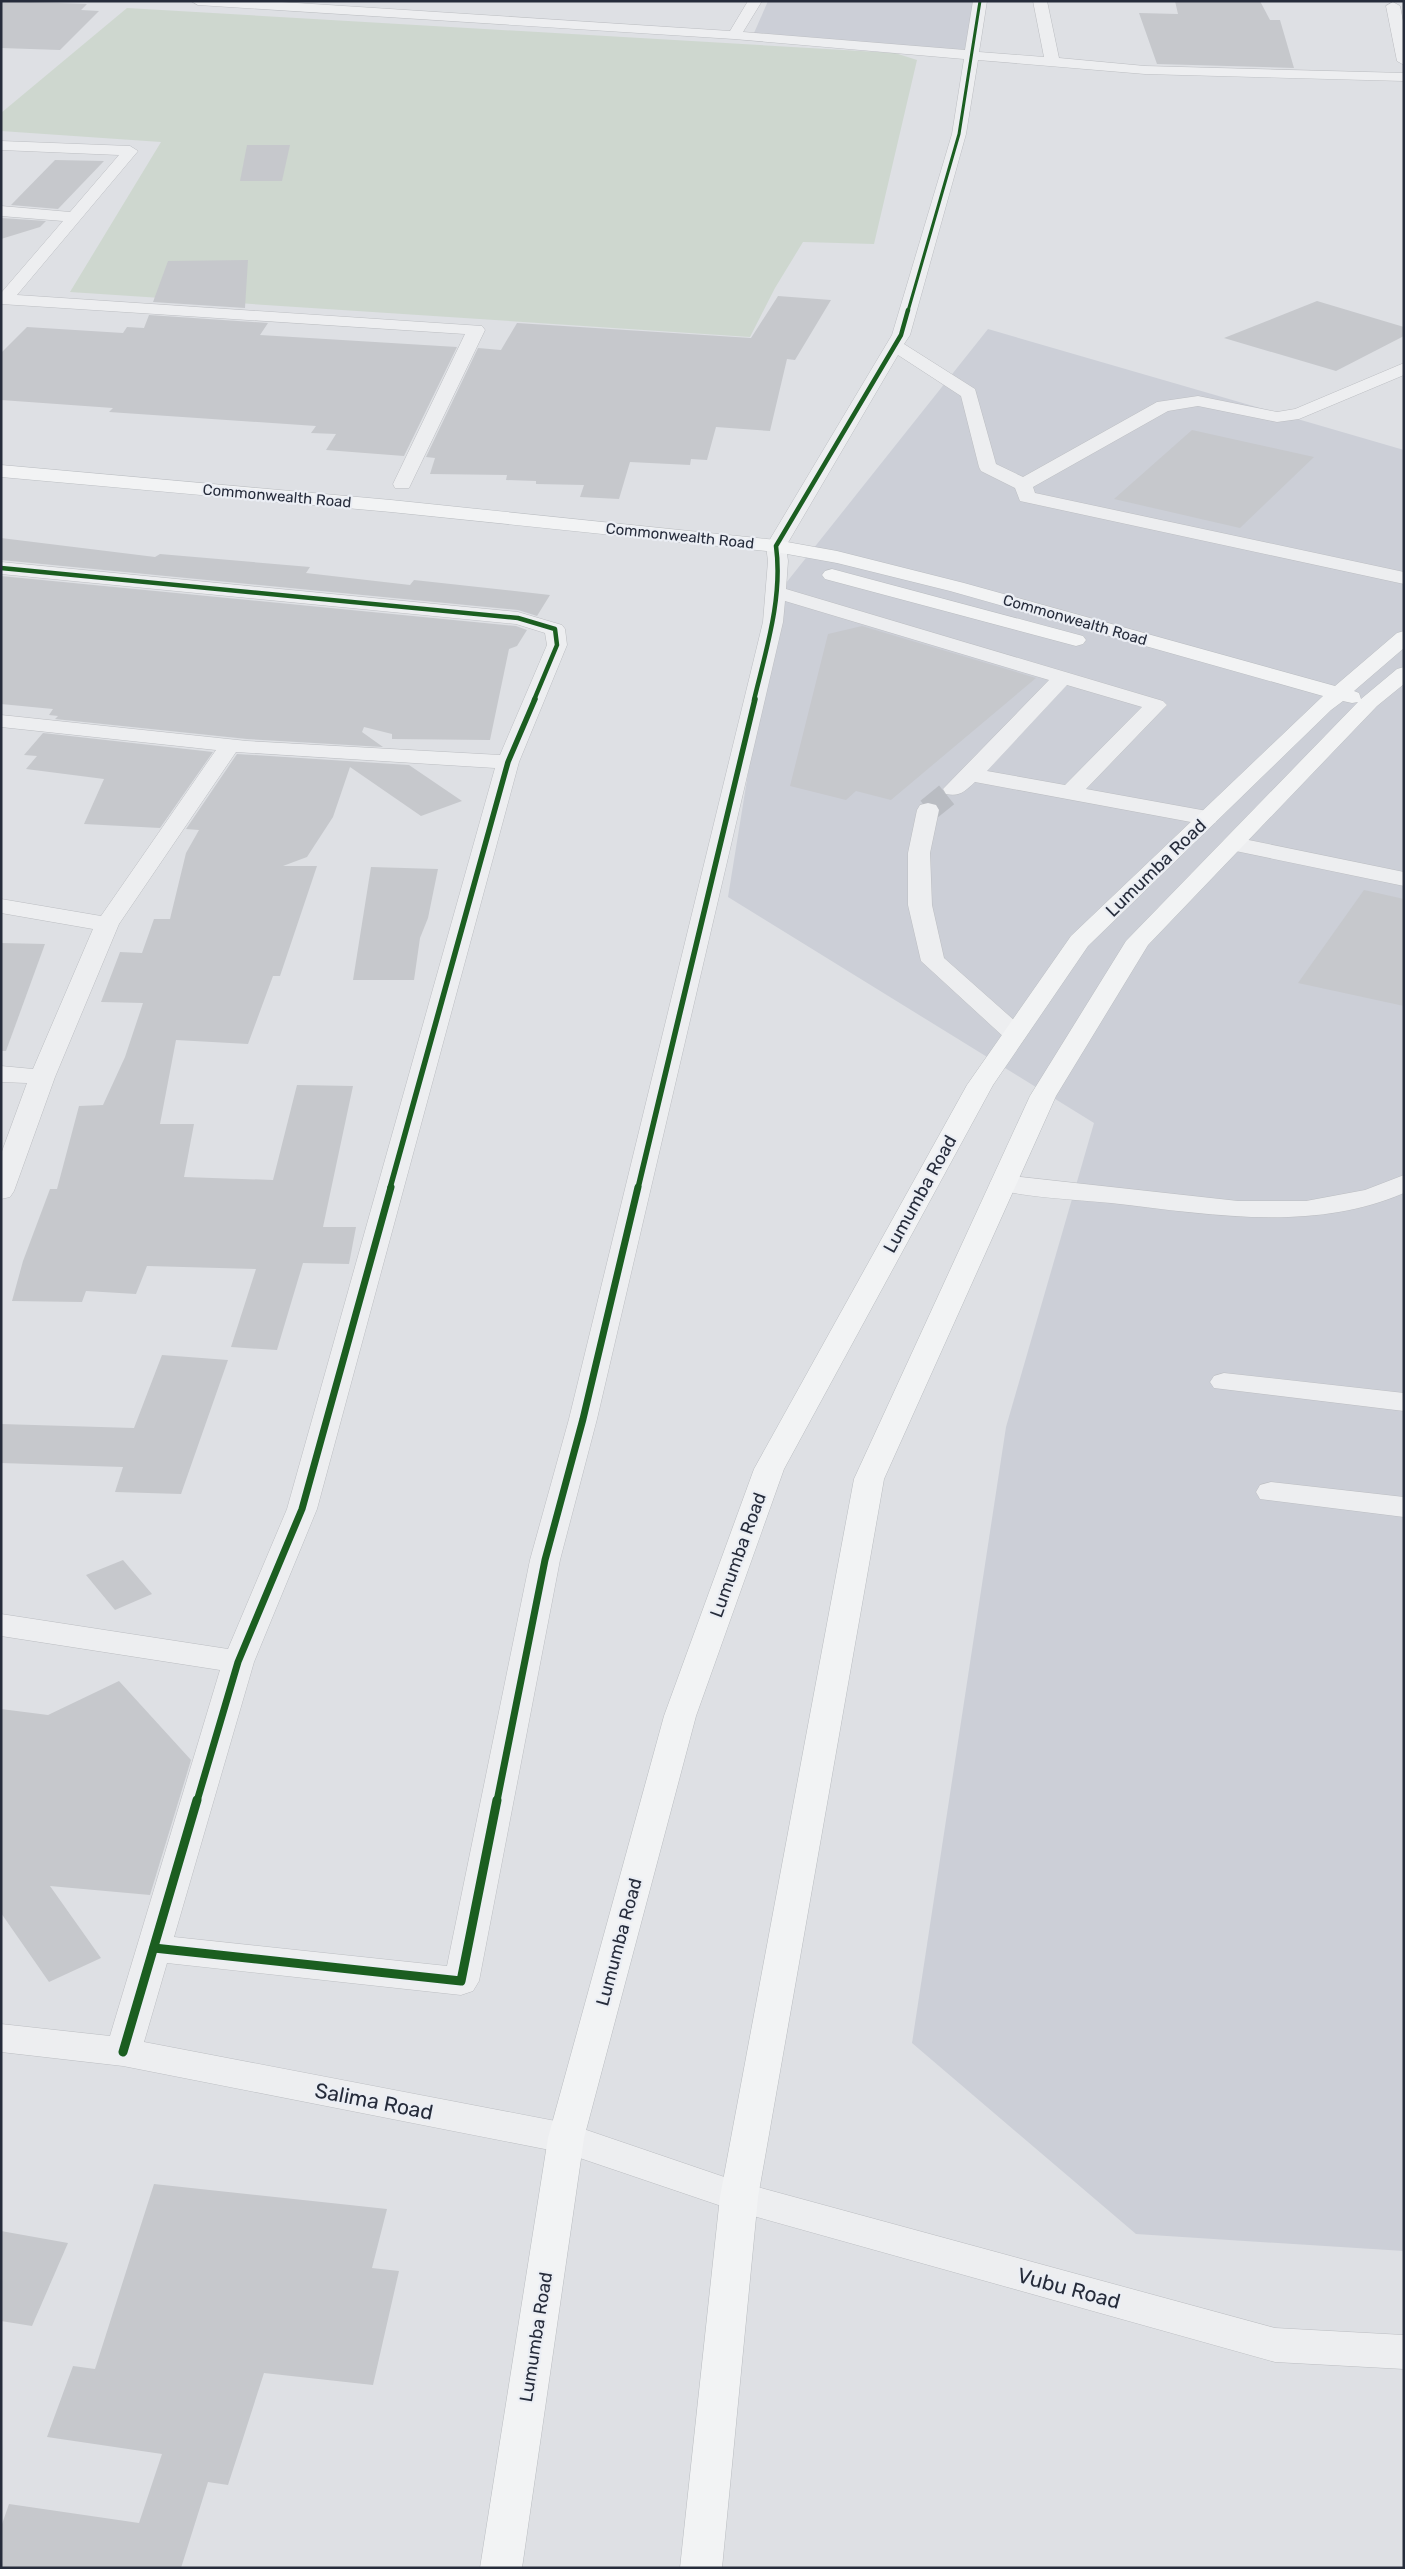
<svg xmlns="http://www.w3.org/2000/svg" width="1405" height="2569" font-family="Rubik,sans-serif">
  <style>
    .built { fill: #cccfd7 }
    .green { fill: #ced7cf }
    .building { fill: #c6c8cc }
    .lines { fill: none; stroke-linecap: round; stroke-linejoin: round }
    .minor-tunnel { stroke: #b9bcc2; stroke-width: 24; stroke-dasharray: 24 12; stroke-linecap: butt }
    .minor-casing { stroke: #bcbec2; stroke-width: 1 }
    .major-casing { stroke: #babdc1; stroke-width: 1 }
    .minor { fill: #edeef0; fill-rule: evenodd }
    .major { fill: #f2f3f4; fill-rule: evenodd }
    .cycleway-far4-casing { stroke: #ebeef4; stroke-width: 5 }
    .cycleway-far3-casing { stroke: #ebeef4; stroke-width: 6 }
    .cycleway-far2-casing { stroke: #ebeef4; stroke-width: 8 }
    .cycleway-far1-casing { stroke: #ebeef4; stroke-width: 10 }
    .cycleway-casing { stroke: #ebeef4; stroke-width: 12 }
    .cycleway-far4 { stroke: #1b5e20; stroke-width: 3 }
    .cycleway-far3 { stroke: #1b5e20; stroke-width: 4.5 }
    .cycleway-far2 { stroke: #1b5e20; stroke-width: 5.5 }
    .cycleway-far1 { stroke: #1b5e20; stroke-width: 7 }
    .cycleway { stroke: #1b5e20; stroke-width: 9 }
    .labels { text-anchor: middle; dominant-baseline: central; stroke-width: 4.5; stroke-linejoin: round; paint-order: stroke }
    .far-street-label { font-size: 15px; fill: #262c3b; stroke: #ebeef4 }
    .street-label { font-size: 18px; fill: #262c3b; stroke: #ebeef4 }
    .near-street-label { font-size: 21px; fill: #262c3b; stroke: #ebeef4 }
  </style>
  <rect width="100%" height="100%" fill="#dee0e4"/>
  <g class="built">
    <polygon points="768,1 978,1 976,55 754,33"/>
    <polygon points="988,329 1404,450 1404,2251 1136,2234 912,2043 1006,1427 1094,1123 728,897 763,681 786,583"/>
  </g>
  <polygon class="green" points="127,8 895,53 917,60 874,244 803,242 775,288 750,337 70,292 161,142 1,131 1,113"/>
  <g class="building">
    <polygon points="1,1 87,4 81,10 99,11 60,50 1,48"/>
    <polygon points="1175,1 1260,1 1270,20 1280,20 1294,68 1157,64 1139,13 1178,14"/>
    <polygon points="247,145 290,145 282,181 240,181"/>
    <polygon points="55,160 104,161 58,209 11,205"/>
    <polygon points="1,218 46,221 40,227 1,239"/>
    <polygon points="248,260 245,308 153,302 168,261"/>
    <polygon points="778,296 831,300 795,360 787,359 770,431 716,427 707,460 691,459 690,465 630,462 619,499 580,497 584,485 536,484 536,481 506,480 507,475 430,474 435,458 426,457 478,348 501,350 517,323 751,338"/>
    <polygon points="1317,301 1404,327 1404,336 1336,371 1224,338"/>
    <polygon points="149,315 268,323 260,335 457,347 404,456 326,450 336,434 311,433 316,426 109,412 113,408 1,400 1,353 27,327 123,333 127,327 144,328"/>
    <polygon points="1192,430 1314,457 1240,528 1114,499"/>
    <polygon points="1,538 155,557 160,554 310,567 306,573 410,585 414,580 550,595 537,616 518,610 1,560"/>
    <polygon points="1,576 516,626 527,630 517,646 509,649 490,740 392,739 392,734 364,727 362,732 383,747 247,739 55,719 58,716 49,715 53,709 1,704"/>
    <polygon points="862,626 1036,678 891,800 856,791 846,800 790,786 828,634"/>
    <polygon points="43,733 213,752 160,828 84,824 104,779 26,769 37,756 24,755"/>
    <polygon points="237,754 409,765 462,801 421,816 350,767 333,817 307,857 283,866 317,866 280,976 273,976 248,1044 176,1040 160,1124 194,1124 184,1177 273,1180 297,1085 353,1086 323,1227 356,1227 349,1264 303,1263 277,1350 231,1347 256,1269 147,1266 136,1294 86,1291 82,1302 12,1301 23,1261 50,1189 57,1189 79,1106 103,1105 125,1057 143,1003 101,1002 120,952 142,953 154,919 170,919 186,853 199,830 186,829"/>
    <polygon points="371,867 438,869 428,918 420,938 414,980 353,980"/>
    <polygon points="1364,890 1404,899 1404,1006 1298,983"/>
    <polygon points="1,943 45,944 6,1051 1,1051"/>
    <polygon points="162,1355 228,1360 181,1494 115,1492 123,1467 1,1463 1,1424 134,1428"/>
    <polygon points="123,1560 152,1594 115,1610 86,1575"/>
    <polygon points="119,1681 191,1760 150,1895 50,1886 101,1958 49,1982 1,1913 1,1709 48,1715"/>
    <polygon points="154,2184 387,2209 372,2268 399,2271 373,2385 264,2373 228,2485 208,2482 181,2568 1,2568 1,2527 9,2504 139,2523 162,2454 47,2437 73,2366 95,2369"/>
    <polygon points="1,2231 68,2243 32,2326 1,2321"/>
  </g>
  <g class="lines">
    <polyline class="minor-tunnel" points="928,810 954,789"/>
    <defs>
      <g id="minor">
        <path d="M191,1h75l464,30 18,-30h14l-19,31 222,18 8,-49h14l-8,51 65,5 -11,-56h14l12,57 86,8 259,7v8l-259,-7 -167,-14 -12,74 -56,201 -6,9 71,45 21,75 27,13 134,-75 41,-6 79,16 18,-3 109,-46v12l-105,44 -22,3 -79,-16 -30,5 -135,76 2,6 369,79v12l-384,-83 -5,-13 -34,-17 -2,-4 -18,-71 -63,-41 -112,191 2,15 -2,28 377,112 4,4 -4,4 -77,80 121,22 8,2 3,5 -3,5 -8,2 -232,-43c-10,9 -15,15 -29,12l-3,-5 106,-109 -264,-79 -2,21 -186,797 -37,141 -81,421 -6,10 -12,4 -294,-32 -23,79 422,81 173,59 536,146 129,7v34l-129,-7 -536,-150 -174,-59 -442,-87 -122,-14v-28l109,12 110,-366 -219,-34v-22l227,35 59,-140 208,-741 -259,-16 -117,172 -64,153 -41,114 -4,6 -9,2v-45l26,-71 -26,-1v-16l32,3 60,-140 -92,-16v-14l100,17 115,-166 -215,-23v-12l246,26 253,14 47,-110 -2,-12 -29,-9 -515,-50v-12l517,50 44,13 3,4 2,16 -48,117 -202,747 -63,153 -80,275 273,29 83,-406 39,-141 194,-797 5,-61 -2,-15 126,-211 60,-201 12,-75 -230,-20 -536,-34zM1067,685l75,22 -77,78 -78,-14z"/>
        <polygon points="1393,2 1400,6 1404,26 1404,65 1397,61 1386,6"/>
        <polygon points="1,141 130,146 138,151 17,295 482,326 485,330 409,488 395,488 393,484 465,334 1,304 1,293 63,221 1,216 1,206 70,212 119,155 1,150"/>
        <polygon points="928,803 936,805 939,810 930,853 932,905 944,958 1024,1029 1027,1034 1024,1039 1015,1041 1006,1039 921,961 908,905 908,853 917,810 920,805"/>
        <polygon points="1234,837 1404,872 1404,886 1226,849 1223,844 1226,839"/>
        <path d="M1003,1175l235,26h68l59,-11 39,-15v18c-93,40 -196,21 -293,10 -39,-4 -80,-5 -117,-14l-4,-6 4,-6z"/>
        <polygon points="1224,1373 1404,1393 1404,1411 1214,1388 1210,1382 1214,1376"/>
        <polygon points="1271,1482 1404,1497 1404,1517 1260,1499 1256,1492 1260,1485"/>
      </g>
      <g id="major">
        <polygon points="1,465 391,500 776,540 837,551 964,583 1335,686 1397,633 1404,631 1404,648 1354,691 1359,693 1361,699 1397,669 1404,667 1404,684 1377,706 1148,945 1056,1096 884,1479 758,2197 722,2568 680,2568 720,2197 854,1479 1030,1096 1126,941 1358,702 1352,703 1343,701 1331,710 1088,946 993,1085 784,1469 696,1716 584,2138 522,2568 480,2568 548,2138 664,1716 754,1469 967,1085 1071,936 1323,696 950,591 837,563 776,552 391,512 1,477"/>
        <polygon points="832,569 1083,636 1086,640 1083,644 1076,646 825,579 822,575 825,571"/>
      </g>
    </defs>
    <use href="#minor" class="minor-casing"/>
    <use href="#major" class="major-casing"/>
    <use href="#minor" class="minor"/>
    <use href="#major" class="major"/>
    <defs>
      <polyline id="cycleway-far4" points="908,311 959,134 980,1"/>
      <g id="cycleway-far3">
        <polyline points="1,568 518,618 555,629 557,645 534,700"/>
        <path d="M754,700c12,-50 29,-103 22,-154l125,-211 7,-25"/>
      </g>
      <g id="cycleway-far2">
        <polyline points="390,1188 508,762 535,699"/>
        <polyline points="638,1188 755,699"/>
      </g>
      <g id="cycleway-far1">
        <polyline points="197,1801 238,1662 302,1509 391,1187"/>
        <polyline points="497,1801 545,1560 583,1419 638,1187"/>
      </g>
      <g id="cycleway">
        <polyline points="154,1948 461,1981 497,1800"/>
        <polyline points="123,2052 197,1800"/>
      </g>
    </defs>
    <use href="#cycleway-far4" class="cycleway-far4-casing"/>
    <use href="#cycleway-far3" class="cycleway-far3-casing"/>
    <use href="#cycleway-far2" class="cycleway-far2-casing"/>
    <use href="#cycleway-far1" class="cycleway-far1-casing"/>
    <use href="#cycleway" class="cycleway-casing"/>
    <use href="#cycleway-far4" class="cycleway-far4"/>
    <use href="#cycleway-far3" class="cycleway-far3"/>
    <use href="#cycleway-far2" class="cycleway-far2"/>
    <use href="#cycleway-far1" class="cycleway-far1"/>
    <use href="#cycleway" class="cycleway"/>
  </g>
  <g class="labels">
    <g class="far-street-label">
      <text transform="translate(277 496) rotate(5)">Commonwealth Road</text>
      <text transform="translate(680 536) rotate(6)">Commonwealth Road</text>
      <text transform="translate(1075 620) rotate(16)">Commonwealth Road</text>
    </g>
    <g class="street-label">
      <text transform="translate(1156 868) rotate(-44)">Lumumba Road</text>
      <text transform="translate(920 1194) rotate(-61)">Lumumba Road</text>
      <text transform="translate(738 1555) rotate(-70)">Lumumba Road</text>
      <text transform="translate(619 1942) rotate(-75)">Lumumba Road</text>
      <text transform="translate(536 2337) rotate(-81)">Lumumba Road</text>
    </g>
    <g class="near-street-label">
      <text transform="translate(374 2101) rotate(11)">Salima Road</text>
      <text transform="translate(1069 2288) rotate(15)">Vubu Road</text>
    </g>
  </g>
  <rect width="1405" height="2569" fill="none" stroke="#262c3b" stroke-width="5"/>
</svg>
